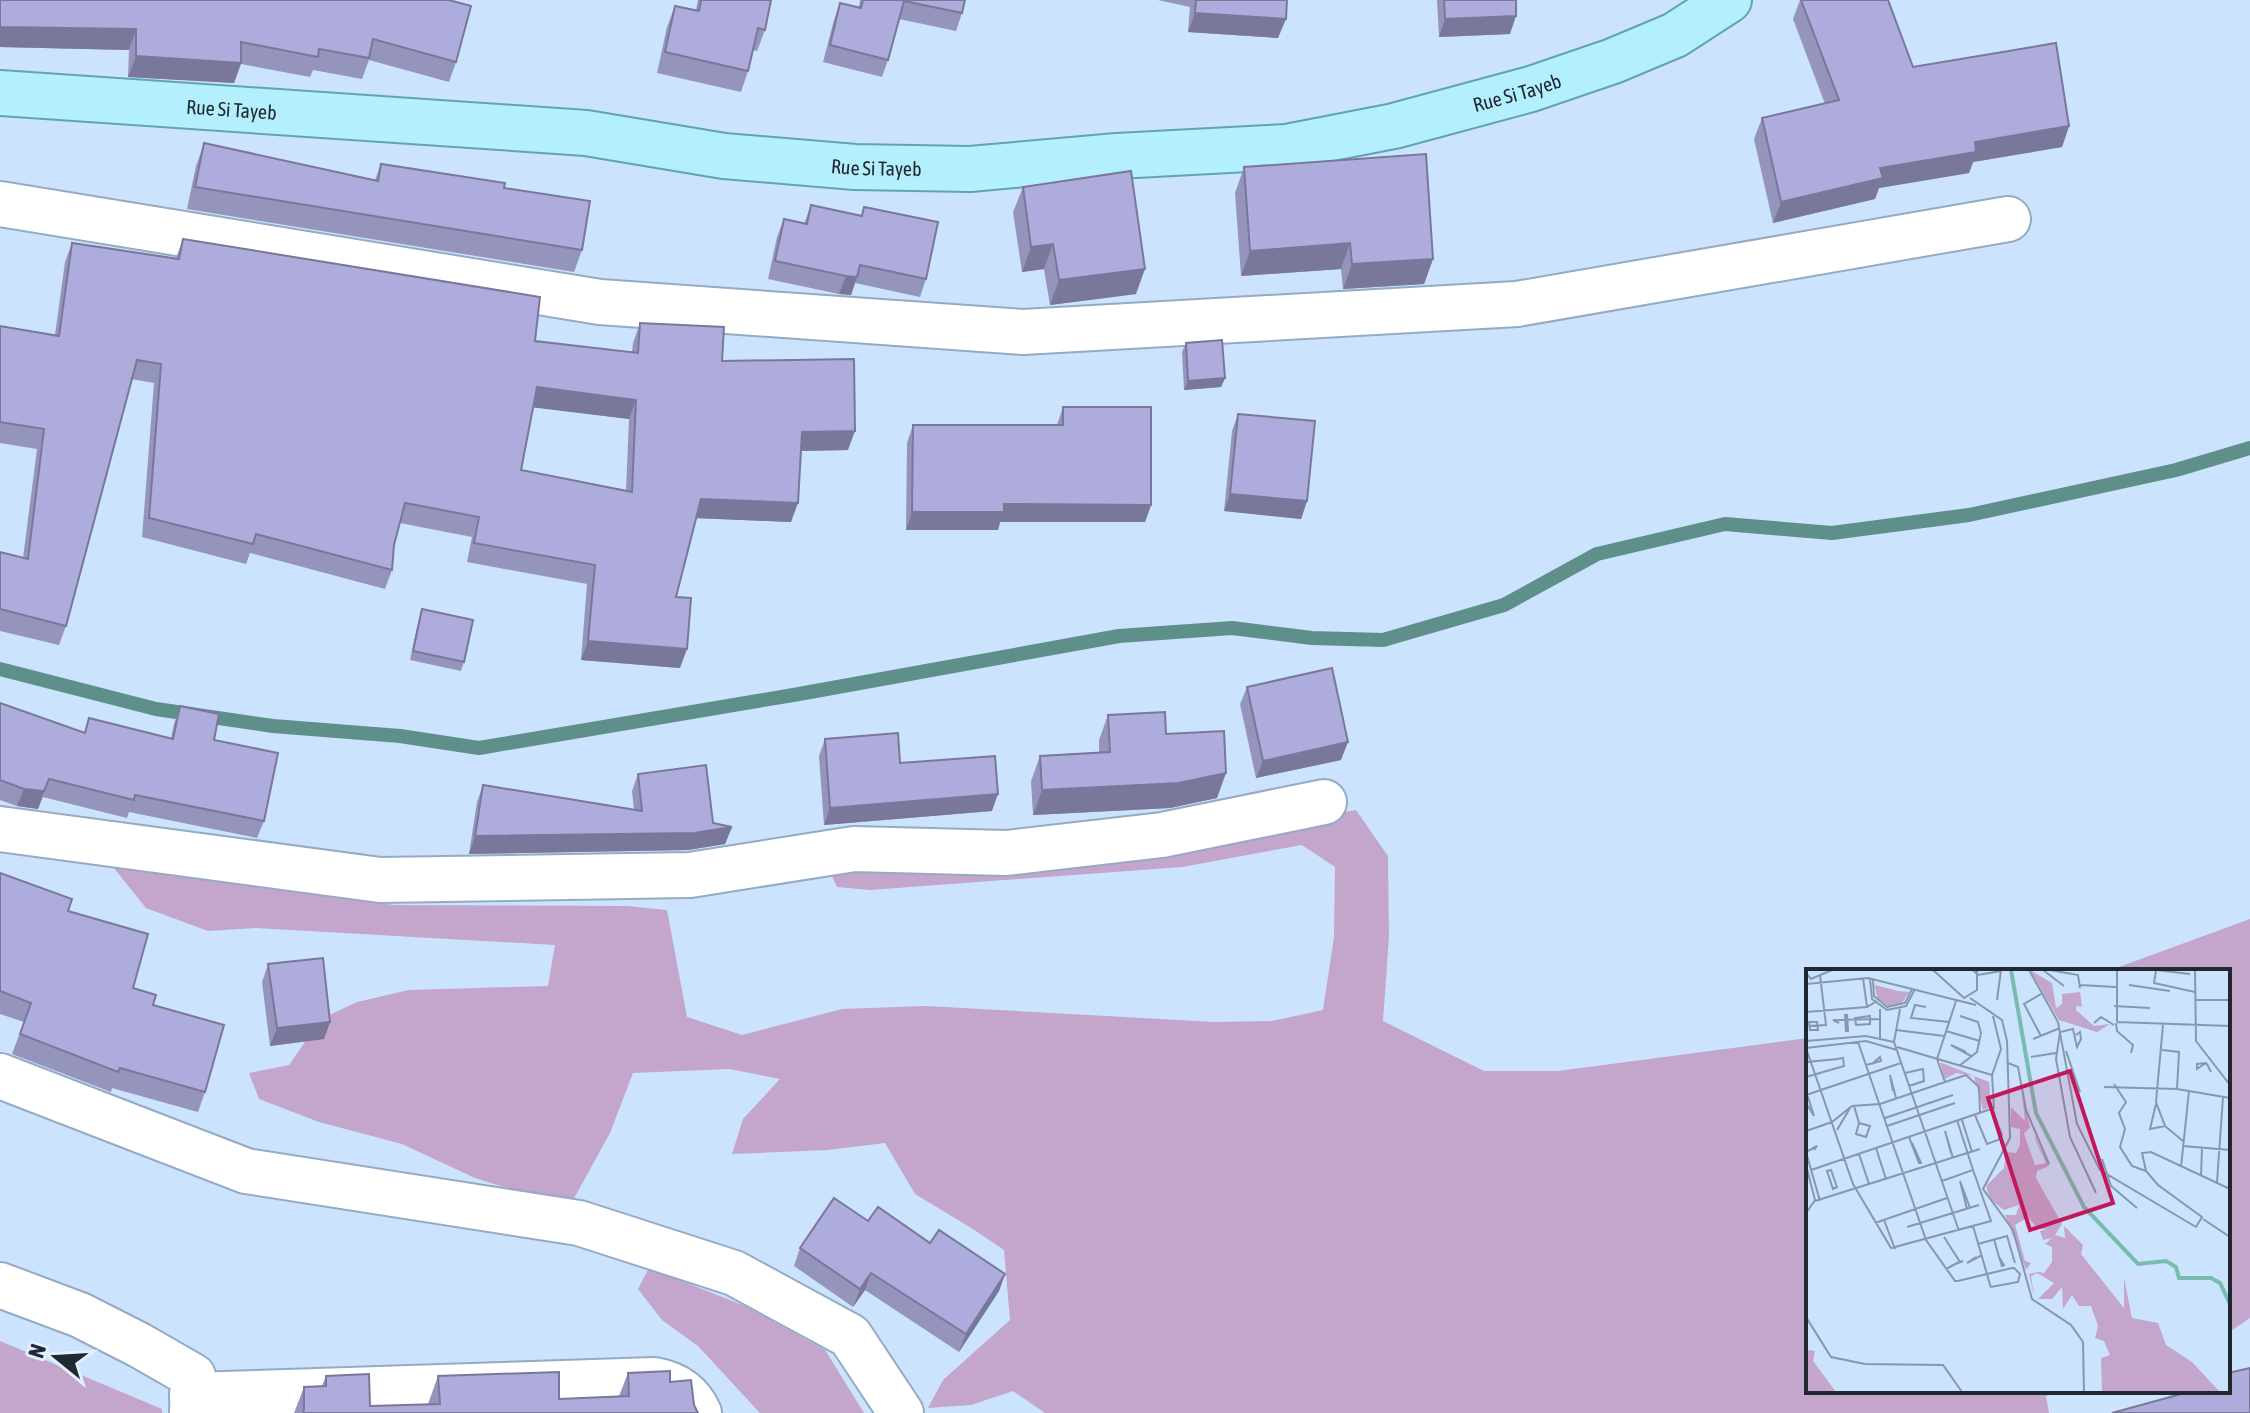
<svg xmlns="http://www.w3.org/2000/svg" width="2250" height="1413" font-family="'Asap Condensed',sans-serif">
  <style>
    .green { fill: #c4a5cb }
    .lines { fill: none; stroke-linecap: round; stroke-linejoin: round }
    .stream { stroke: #5f8f8a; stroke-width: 14 }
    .minor-casing { stroke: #95abc4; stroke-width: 48 }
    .major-casing { stroke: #60a3b7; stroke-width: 48 }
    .minor { stroke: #fff; stroke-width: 44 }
    .major { stroke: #b4effe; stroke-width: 44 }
    .wall { fill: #9594bd; fill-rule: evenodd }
    .shaded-wall { fill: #79789a }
    .building { fill: #adacdc; stroke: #79789a; stroke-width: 2; fill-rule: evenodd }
    .labels { text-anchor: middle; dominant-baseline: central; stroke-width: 6; stroke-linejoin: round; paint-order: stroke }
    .street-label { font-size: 20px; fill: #202832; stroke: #e1efff }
    .inset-river { fill: none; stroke: #7abbb0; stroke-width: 4 }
    .inset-road { fill: none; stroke: #8798ac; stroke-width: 2 }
    .view { fill: #c2185b; fill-opacity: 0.15; stroke: #c2185b; stroke-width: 4 }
    .inset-edge { fill: none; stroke: #202832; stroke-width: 4 }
  </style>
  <rect width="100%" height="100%" fill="#cbe3fd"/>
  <g class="green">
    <polygon points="1356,810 1388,856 1389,937 1383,1021 1484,1071 1558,1071 1808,1038 1808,1391 2062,1391 2046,1396 2049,1413 1045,1413 1013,1391 971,1405 928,1408 943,1380 1010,1320 1004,1250 973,1229 915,1194 885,1143 827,1150 732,1154 743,1119 780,1079 729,1069 633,1073 610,1133 572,1202 535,1197 475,1178 402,1144 319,1122 259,1099 249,1073 289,1065 321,1019 357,1002 409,990 548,986 555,945 256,928 208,931 146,908 113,867 395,905 627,906 667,910 687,1017 742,1035 842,1009 926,1006 1214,1022 1272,1021 1323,1010 1334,937 1335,867 1302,845 1182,867 870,890 837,887 830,872 1170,843"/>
    <polygon points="2250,919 2250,1318 2228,1333 2228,971 2108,971"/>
    <polygon points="649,1268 745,1306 825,1350 864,1413 760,1413 698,1346 662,1320 638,1289"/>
    <polygon points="0,1341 162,1409 162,1413 0,1413"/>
  </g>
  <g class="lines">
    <polyline class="stream" points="0,669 156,709 273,726 400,736 479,748 799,694 1119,636 1232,628 1312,638 1383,640 1504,605 1597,554 1725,524 1832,533 1969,515 2176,470 2250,448"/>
    <defs>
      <g id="minor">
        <polyline points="0,204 600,302 1023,332 1517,304 2008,219"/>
        <polyline points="0,829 380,880 690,875 854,849 1006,853 1162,835 1324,802"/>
        <polyline points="0,1076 246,1171 579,1223 734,1273 850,1336 901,1413"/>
        <polyline points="0,1285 80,1315 139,1345 193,1376 192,1413"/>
        <path d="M192,1395l463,-15c21,4 35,13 44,33"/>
      </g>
      <g id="major">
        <path id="s1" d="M0,93l586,40 138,23 131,11 115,2 147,-13 169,-9 108,-21 137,-37 82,-28 62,-26 54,-35"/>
      </g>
    </defs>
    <use href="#minor" class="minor-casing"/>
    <use href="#major" class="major-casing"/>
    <use href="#minor" class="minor"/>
    <use href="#major" class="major"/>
  </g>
  <g class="wall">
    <polygon points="0,0 449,0 456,62 449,82 369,60 362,79 313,70 310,77 241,64 234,83 128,77 129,50 0,47"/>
    <polygon points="698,0 771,0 765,30 757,51 753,50 748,71 741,92 657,73 667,27 675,6 696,10"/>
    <polygon points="860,0 965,0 962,13 956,31 899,19 888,60 882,77 823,62 834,20 840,3 859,7"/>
    <polygon points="1158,0 1287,0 1278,38 1188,32 1190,7"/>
    <polygon points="1437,0 1516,0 1510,34 1439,37"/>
    <polygon points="1800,0 1888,0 1913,67 2069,126 2062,147 1973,162 1969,173 1879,188 1875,199 1773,223 1754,139 1762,118 1825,104 1793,19"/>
    <polygon points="204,143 375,180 381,164 504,188 582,250 574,272 187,209 196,166"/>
    <polygon points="1244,167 1433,259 1424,284 1343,289 1341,269 1241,276 1235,193"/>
    <polygon points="1023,187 1136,294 1050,305 1044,269 1022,272 1013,212"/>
    <polygon points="811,205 861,215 864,207 926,279 920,297 855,283 851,295 839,294 768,279 777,237 784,219 804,224"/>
    <path d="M183,239l352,102 97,11 1,-9 7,-20 82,38 126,89 -47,1 -10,71 -95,-4 -20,79 4,71 -99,-8 6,-76 -120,-22 5,-25 -72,-14 -6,22 -2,25 -7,19 -135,-36 -4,11 -104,-27 12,-154 -23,-4 -65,247 -7,19 -59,-14v-79l23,6 14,-109 -37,-6v-117l55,9 10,-73 7,-19 104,15zM533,407l96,12 -3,71 -105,-20z"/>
    <polygon points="1186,343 1225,378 1221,387 1184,390 1182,352"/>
    <polygon points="1063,407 1151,505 1145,522 1000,522 998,530 906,530 907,443 913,425 1057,425"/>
    <polygon points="1238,414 1307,501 1301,519 1224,511 1232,431"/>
    <polygon points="422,609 464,662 461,671 410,660 419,618"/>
    <polygon points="1247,687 1341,760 1256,778 1240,704"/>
    <polygon points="0,703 84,733 89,718 171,738 174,724 180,706 214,740 264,821 257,838 129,812 127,818 43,797 38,809 17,806 0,800"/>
    <polygon points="1108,715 1166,734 1217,798 1170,808 1033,815 1031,781 1040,756 1099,752 1099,740"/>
    <polygon points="825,739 992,811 824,825 819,756"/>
    <polygon points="638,774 713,823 732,827 725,844 688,850 469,854 477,802 483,785 634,810 632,791"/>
    <polygon points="0,873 68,911 133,988 153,1005 205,1092 198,1112 112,1088 111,1092 12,1054 24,1022 0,1014"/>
    <polygon points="268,964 330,1022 324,1039 270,1046 262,982"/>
    <polygon points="868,1221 930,1243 1005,1274 999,1291 959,1352 865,1290 853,1307 794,1266 800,1248"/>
    <polygon points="628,1373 670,1382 694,1405 698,1413 294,1413 304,1387 322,1386 326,1376 370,1406 428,1404 438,1376 559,1399 619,1396"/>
  </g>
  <g class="shaded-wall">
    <polygon points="1195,13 1286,19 1278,38 1188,32"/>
    <polygon points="1516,16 1510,34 1439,37 1445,19"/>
    <polygon points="0,27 136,29 129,50 0,47"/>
    <polygon points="136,56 241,63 234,83 128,77"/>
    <polygon points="2069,126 2062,147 1973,162 1969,173 1879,188 1875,199 1773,223 1781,202 1880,168 1975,142"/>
    <polygon points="1350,243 1341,269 1241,276 1250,251"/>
    <polygon points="1053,244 1044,269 1022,272 1031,247"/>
    <polygon points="1433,259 1424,284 1343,289 1352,264"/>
    <polygon points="1145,269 1136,294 1050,305 1059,280"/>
    <polygon points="846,276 857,277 851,295 839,294"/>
    <polygon points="1225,378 1221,387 1184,390 1188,381"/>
    <polygon points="537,387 636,400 629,419 530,407"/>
    <polygon points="855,431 848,450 795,451 802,432"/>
    <polygon points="1230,494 1307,501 1301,519 1224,511"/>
    <polygon points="701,499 798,503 791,522 694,518"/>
    <polygon points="1004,504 1151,505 1145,522 1000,522 998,530 906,530 912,512"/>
    <polygon points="588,641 687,649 680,668 581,660"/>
    <polygon points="1348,742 1341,760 1256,778 1263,761"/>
    <polygon points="1226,773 1217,798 1170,808 1033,815 1042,790"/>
    <polygon points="24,789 44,791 38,809 17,806"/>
    <polygon points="998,794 992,811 824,825 830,808"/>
    <polygon points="732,827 725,844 688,850 469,854 475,836"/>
    <polygon points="330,1022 324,1039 270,1046 277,1028"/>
    <polygon points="871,1273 865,1290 853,1307 860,1289"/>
    <polygon points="1005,1274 999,1291 959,1352 966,1334"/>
  </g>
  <g class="building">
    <polygon points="0,0 449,0 471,6 456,62 373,39 369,58 319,49 318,57 241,42 241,63 136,56 136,29 0,27"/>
    <polygon points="701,0 771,0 765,30 758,28 748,71 665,52 675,6 699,11"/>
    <polygon points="863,0 965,0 962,13 904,1 888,60 830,45 840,3 861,8"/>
    <polygon points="1196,0 1287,0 1286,19 1195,13"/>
    <polygon points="1444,0 1516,0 1516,16 1445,19"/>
    <polygon points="1801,0 1888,0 1913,67 2056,43 2069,126 1975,142 1976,152 1880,168 1883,178 1781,202 1762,118 1839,100"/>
    <polygon points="204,143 378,181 381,164 505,183 504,188 590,201 582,250 195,187"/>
    <polygon points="1426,154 1433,259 1352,264 1350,243 1250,251 1244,167"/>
    <polygon points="1131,171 1145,269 1059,280 1053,244 1031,247 1023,187"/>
    <polygon points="811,205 862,216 864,207 938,222 926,279 860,265 857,277 846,276 775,261 784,219 807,224"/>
    <path d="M183,239l357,58 -5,44 103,12 2,-30 84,4 -2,34 132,-2 1,72 -53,1 -4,71 -97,-4 -25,98 15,1 -4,51 -99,-8 7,-76 -121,-22 5,-26 -74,-14 -11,42 -2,25 -136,-36 -3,10 -104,-26 12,-154 -24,-4 -71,266 -66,-17v-57l28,7 16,-130 -44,-7v-96l59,10 13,-93 107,16zM537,387l99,13 -4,92 -111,-22z"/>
    <polygon points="1222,340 1225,378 1188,381 1186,343"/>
    <polygon points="1063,407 1151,407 1151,505 1004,504 1004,512 912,512 913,425 1063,425"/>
    <polygon points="1238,414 1315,421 1307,501 1230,494"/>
    <polygon points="422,609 473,620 464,662 413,651"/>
    <polygon points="1332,668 1348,742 1263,761 1247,687"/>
    <polygon points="0,703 85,733 89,718 173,739 180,706 219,714 214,740 278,753 264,821 135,795 134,800 49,779 44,791 24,789 0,780"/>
    <polygon points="1165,712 1166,734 1224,731 1226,773 1179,783 1042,790 1040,756 1110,752 1108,715"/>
    <polygon points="898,733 900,763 995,756 998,794 830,808 825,739"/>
    <polygon points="706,765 713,823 732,827 694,833 475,836 483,785 642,811 638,774"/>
    <polygon points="0,873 72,899 68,911 148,934 133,988 156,995 153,1005 224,1025 205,1092 120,1068 118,1072 20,1034 31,1003 0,991"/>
    <polygon points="323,958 330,1022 277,1028 268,964"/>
    <polygon points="834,1198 868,1221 878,1207 930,1243 939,1230 1005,1274 966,1334 871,1273 860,1289 800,1248"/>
    <polygon points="2250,1368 2250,1413 2112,1413 2192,1391 2228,1391 2228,1373"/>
    <polygon points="670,1371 670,1382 691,1380 694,1405 698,1413 303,1413 304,1409 304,1387 326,1386 326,1376 369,1374 370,1406 440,1404 438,1376 559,1372 559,1399 629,1396 628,1373"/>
  </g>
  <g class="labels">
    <g class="street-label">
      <text stroke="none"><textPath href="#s1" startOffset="1528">Rue Si Tayeb</textPath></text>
      <text stroke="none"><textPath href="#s1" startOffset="232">Rue Si Tayeb</textPath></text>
      <text stroke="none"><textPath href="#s1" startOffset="880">Rue Si Tayeb</textPath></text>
    </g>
  </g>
  <g transform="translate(1806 969)">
    <rect width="424" height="424" fill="#cbe3fd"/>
    <path d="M224,1l22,13 4,25 6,-4v-10l18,-2 2,15 -6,-1v4l18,16 16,-2 -13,8 -38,-12zM69,16l23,6 11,1 -7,11 -14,3 -11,-8zM134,94h2l47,19 2,25 -8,3 -9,-34 -18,-3 -11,6zM216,125l8,33 -6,7 11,31 11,-2 -11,-24v-3l14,30 -12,5 -1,7 26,46 -7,11 10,3 -1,-12 19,19 -2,9 43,54v-30l8,40 26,5 8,22 26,17 28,30h-118l-1,-34 9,-3 -6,-14 -9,-3 3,-12 -7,-20h-12l-7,-11 -9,14 -1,-22 -10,12h-14l16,-16 -17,-10 -6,3 3,20 -5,-22 9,-2 6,1 8,-11v-15l-7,-3 7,-6 -9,2 -3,-9 7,-2h-9l-10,-12 -13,8 10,36 6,2 -5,7 -21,-55h11l3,-10 -15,5 -14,-11 -4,-13 18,-18 2,-16 10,1 4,-8v-16l-9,-2v-20l14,14zM0,381l9,1 -2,10 23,31h-30z" fill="#c4a5cb"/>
    <path class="inset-river" d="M205,1l25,143 48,94 54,57 28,-3 10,6 3,11h32l9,5 10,21"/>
    <path class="inset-road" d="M127,1l31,28 13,-8v-20M167,1l5,5 23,-4M223,1l29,52 19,102 23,46 96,57 6,-10 -44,-32 -12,-14 -4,-18 9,-1 79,37M237,1l21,16M244,1l28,5 2,13M311,1v52M350,1l-2,13 41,9M350,1l34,4M389,1l1,71 34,44M0,4l5,6 21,-9M57,9l4,29M64,10l2,20 15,11 19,-4 9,-17M67,11l1,16 13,11 18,-4 7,-14M0,15l62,-6 108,27M274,16l36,2M323,16l41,6M164,29l32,22 5,21 3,97 -27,51 30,41 19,69 39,26 12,17 1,50M191,31l4,-30M390,31h34M308,37l36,2M120,38l-11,-2 -4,13 38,4M74,40v29M94,40l-6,33 65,189M0,43l61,-5 10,-6M41,46l1,16h-2l-1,-16zM64,47v8l-14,1 -1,-7zM3,53h8l1,8h-8zM311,53l113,4M33,54l-6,-3 47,-1M288,54l7,-6 13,8M310,54l1,8 16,14 -2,8M357,56l-7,77 9,24M3,57l17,-1 -6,-50M90,61l48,6M140,62l34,10M270,66l4,-3 1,7 -4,8 -4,-18 -13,3 -4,27 14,78 26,56M235,67l-17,-32 17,-10M227,70l27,-11M0,72l60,-5 28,6M52,73l68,198 29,41h3l29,-7 25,-6h2l6,6 -2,8 -27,5 -1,-2 -3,-11 -14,-48M91,78l95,28 9,-26 -8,-33M0,79l47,136 38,64 100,-27 -18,-51M0,79l60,-7 31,9M356,81l17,2 -2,37M260,82l14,41M160,83l-15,-7 20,11M225,88l25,-4M0,93l32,-3M202,94l10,4 8,43 23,54M400,94l-9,6v-5l9,-1 1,1 4,8M60,96l15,-4 -1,-4 -8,7M153,97l18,-14 4,-19 -3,-11 -18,-6M99,104l18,-4 1,12 -15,5M0,108l38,-11 -1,-8 -6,1M139,113l-8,-23 19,-58M308,115l12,18 -7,11 6,16 -5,18 12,19 14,5M298,118l73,2 53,9M87,122l-3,-16 6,23M0,126l95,-32M0,134l8,13 -7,-22M350,135l-6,25 15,-3 18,15M48,137l5,17 -3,11 10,3 4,-11 -11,-3M169,146l12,29 11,-4 4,-5 -10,-26M79,149l68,-23M156,151l10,32M81,157l68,-23M31,161l13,-22M0,162l26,-9 20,-16 28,-2 86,-29 13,12 1,25M103,168l10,26h2l-9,-20M377,177l47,4M70,179l10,31M8,181l3,-4 -11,6 14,49M145,184l-6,-22 8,27M53,185l10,30M296,190l9,27 26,22M0,196l9,35 -9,13M375,198l8,-76M5,201l183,-62 -2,-33M25,201l6,17 -4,2 -6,-18zM395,207l1,-29M136,212l31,-11 -16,-50M411,213l6,-85M9,232l165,-52M161,240l-7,-28 10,27M397,250l27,18M78,251l11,29M69,254l72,-25M101,258l72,-22M138,268l16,25M188,270l5,18 3,9 2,-1 -5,-8M172,275l29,-8 8,27M170,288l-9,6 15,-8M140,300l11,-6 6,-2 -10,4M0,348l25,40 34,7 78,1 19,27"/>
    <path class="view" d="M264,102l43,132 -83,27 -42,-132z"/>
    <rect width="424" height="424" class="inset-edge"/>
  </g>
  <g transform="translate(56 1357) rotate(288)" stroke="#e1efff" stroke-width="6" paint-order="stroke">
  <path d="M0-6L14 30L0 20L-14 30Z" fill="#202832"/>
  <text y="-12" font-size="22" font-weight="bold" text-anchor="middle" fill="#202832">N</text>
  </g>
</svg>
